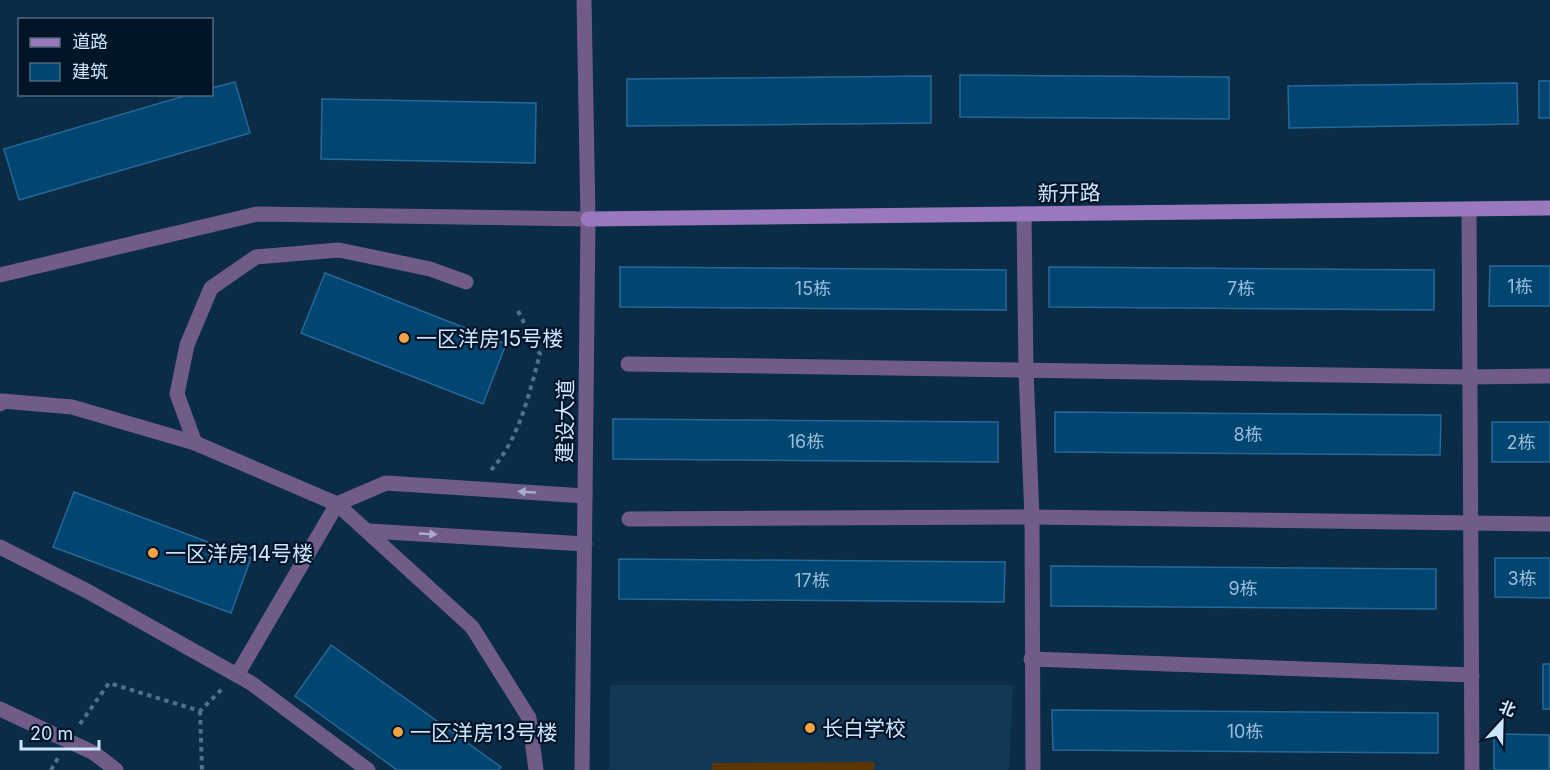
<svg xmlns="http://www.w3.org/2000/svg" width="1550" height="770" font-family="Inter,'Noto Sans SC',sans-serif">
  <style>
    .built { fill: #113854 }
    .green { fill: #5c3502 }
    .building { fill: #014571; stroke: #286899; stroke-width: 1.5 }
    .lines { fill: none; stroke-linecap: round; stroke-linejoin: round }
    .path { stroke: #517089; stroke-width: 4; stroke-dasharray: 4.5 4.5; stroke-linecap: butt }
    .street { stroke: #715c88; stroke-width: 15 }
    .secondary { stroke: #9978bd; stroke-width: 15 }
    .oneway { fill: #a8afce }
    .poi-dot { fill: #f5a246; stroke: #001427; stroke-width: 2 }
    .labels { text-anchor: middle; dominant-baseline: central; stroke-width: 4.5; stroke-linejoin: round; paint-order: stroke }
    .number-label { font-size: 18px; fill: #9abeda }
    .street-label { font-size: 21px; fill: #cde6fd; stroke: #001427 }
    .poi-label { font-size: 21px; fill: #cde6fd; stroke: #001427; text-anchor: start }
  </style>
  <rect width="100%" height="100%" fill="#0a2c46"/>
  <polygon class="built" points="610,685 1013,685 1009,770 609,770"/>
  <polygon class="green" points="874,762 874,770 712,770 712,763"/>
  <g class="building">
    <polygon points="960,75 1229,77 1229,119 960,117"/>
    <polygon points="931,76 931,123 627,126 627,79"/>
    <rect x="1539" y="81" width="11" height="37"/>
    <polygon points="235,82 250,133 19,200 4,149 191,94 212,94 212,88"/>
    <polygon points="1517,83 1518,124 1289,128 1288,86"/>
    <polygon points="322,99 536,103 535,163 321,159"/>
    <polygon points="1490,266 1550,266 1550,306 1489,306"/>
    <polygon points="620,267 1006,270 1006,310 620,307"/>
    <polygon points="1049,267 1434,270 1434,310 1049,307"/>
    <polygon points="325,273 506,344 483,404 301,333"/>
    <polygon points="1055,412 1441,415 1440,455 1055,452"/>
    <polygon points="613,419 998,422 998,462 613,459"/>
    <rect x="1492" y="422" width="58" height="40"/>
    <polygon points="74,492 251,558 231,613 53,547"/>
    <polygon points="1495,558 1550,558 1550,598 1495,597"/>
    <polygon points="619,559 1005,562 1004,602 619,599"/>
    <polygon points="1051,566 1436,569 1436,609 1051,606"/>
    <polygon points="331,645 501,767 499,770 397,770 295,696"/>
    <rect x="1543" y="664" width="7" height="45"/>
    <polygon points="1052,710 1438,713 1438,753 1053,750"/>
    <polygon points="1494,734 1549,735 1549,770 1494,770"/>
  </g>
  <g class="lines">
    <g class="path">
      <path d="M491,470c28,-30 38,-76 49,-116l-22,-43"/>
      <polyline points="200,711 202,770"/>
      <polyline points="80,724 109,683 200,711 222,689"/>
      <polyline points="51,770 58,758"/>
    </g>
    <g class="street">
      <polyline points="1469,209 1472,770"/>
      <polyline points="1024,214 1026,371 1032,517 1033,770"/>
      <polyline points="0,275 257,214 588,219"/>
      <polyline points="628,364 1468,377 1550,376"/>
      <polyline points="0,404 2,401 72,407 195,443 337,504 472,627 529,718 536,770"/>
      <polyline points="195,443 177,394 187,345 211,288 256,257 339,250 430,269 466,282"/>
      <polyline points="629,519 1032,517 1550,524"/>
      <polyline points="369,531 585,544"/>
      <polyline points="0,547 87,591 251,683 368,770"/>
      <polyline points="1031,659 1472,675"/>
      <polyline points="237,675 337,504 386,483 585,496"/>
      <polyline points="0,709 94,753 116,770"/>
      <polyline points="582,770 588,219 584,0"/>
    </g>
    <polyline class="secondary" points="588,219 1550,208"/>
  </g>
  <defs><path id="oneway-solid" d="M-6-.8H1V-3.2L6.5 0L1 3.2V.8H-6Z" transform="scale(1.5)"/></defs>
  <g class="oneway">
    <use href="#oneway-solid" transform="translate(527 492) rotate(-176)"/>
    <use href="#oneway-solid" transform="translate(428 534) rotate(3)"/>
  </g>
  <g class="poi-dot">
    <circle cx="404" cy="338" r="6"/>
    <circle cx="153" cy="553" r="6"/>
    <circle cx="810" cy="728" r="6"/>
    <circle cx="398" cy="732" r="6"/>
  </g>
  <g class="labels">
    <g class="number-label">
      <text x="1520" y="286">1栋</text>
      <text x="813" y="288">15栋</text>
      <text x="1241" y="288">7栋</text>
      <text x="1248" y="434">8栋</text>
      <text x="806" y="441">16栋</text>
      <text x="1521" y="442">2栋</text>
      <text x="1522" y="578">3栋</text>
      <text x="812" y="580">17栋</text>
      <text x="1243" y="588">9栋</text>
      <text x="1245" y="731">10栋</text>
    </g>
    <g class="street-label">
      <text transform="translate(1069 193) rotate(-1)">新开路</text>
      <text transform="translate(565 421) rotate(-89)">建设大道</text>
    </g>
    <g class="poi-label">
      <text x="416" y="338">一区洋房15号楼</text>
      <text x="165" y="553">一区洋房14号楼</text>
      <text x="822" y="728">长白学校</text>
      <text x="410" y="732">一区洋房13号楼</text>
    </g>
  </g>
  <rect x="18" y="18" width="195" height="78" fill="#001427" stroke="#52687d" stroke-width="1.5"/>
  <rect x="30" y="38" width="30" height="9" fill="#9978bd" stroke="#52687d" stroke-width="1.5"/>
  <text x="72" y="48" font-size="18" fill="#cde6fd">道路</text>
  <rect x="30" y="63" width="30" height="18" fill="#014571" stroke="#52687d" stroke-width="1.5"/>
  <text x="72" y="78" font-size="18" fill="#cde6fd">建筑</text>
  <g transform="translate(1502 722) rotate(22)" stroke="#001427" stroke-width="4.5" paint-order="stroke">
  <path d="M0-4.5L10 22L0 15L-10 22Z" fill="#cde6fd"/>
  <text y="-9" font-size="16" font-weight="bold" text-anchor="middle" fill="#cde6fd">北</text>
  </g>
  <path d="M21 740v9h78v-9" fill="none" stroke="#cde6fd" stroke-width="3"/>
  <text x="30" y="740" font-size="18" fill="#cde6fd" stroke="#001427" stroke-width="4.5" paint-order="stroke">20 m</text>
</svg>
